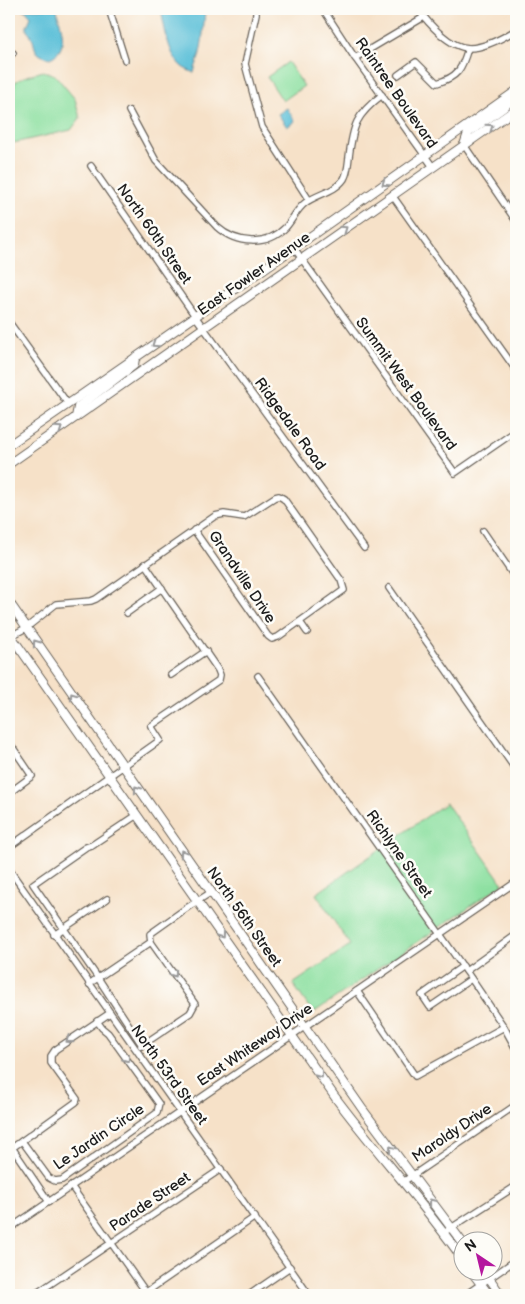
<svg xmlns="http://www.w3.org/2000/svg" width="525" height="1304" font-family="'Balsamiq Sans',sans-serif">
  <style>
    .green { fill: #8de0a1; stroke: #547e5e }
    .water { fill: #5abfd8; stroke: #3b6e7a }
    .lines { fill: none; stroke-linecap: round; stroke-linejoin: round }
    .minor-casing { stroke: #686158; stroke-width: 8 }
    .major-casing { stroke: #686158; stroke-width: 10 }
    .minor { stroke: #fff; stroke-width: 5.5 }
    .major { stroke: #fff; stroke-width: 8 }
    .oneway { stroke: #999 }
    .labels { text-anchor: middle; dominant-baseline: central; stroke-width: 5; stroke-linejoin: round; paint-order: stroke }
    .street-label { font-size: 15px; fill: #1c1c1c; stroke: #fdfcf7 }
  </style>
  <rect width="100%" height="100%" fill="#fdfcf7"/>
  <filter id="ink" filterUnits="userSpaceOnUse"><feTurbulence type="fractalNoise" baseFrequency=".02" numOctaves="2"/><feDisplacementMap in="SourceGraphic" scale="10" xChannelSelector="R" yChannelSelector="G"/><feConvolveMatrix kernelMatrix="1 2 1 2 8 2 1 2 1" color-interpolation-filters="sRGB"/></filter>
  <filter id="wash" filterUnits="userSpaceOnUse"><feTurbulence type="fractalNoise" baseFrequency=".0096" numOctaves="4" result="noise"/><feDisplacementMap in="SourceGraphic" scale="20" xChannelSelector="R" yChannelSelector="G"/><feGaussianBlur stdDeviation="1.12" result="paint"/><feColorMatrix in="noise" values="0 0 0 0 0 0 0 0 0 0 0 0 0 0 0 0 0 1.4 0 .05"/><feComposite in="paint" operator="in"/></filter>
  <g filter="url(#wash)">
    <rect width="100%" height="100%" fill="#f6e1c8"/>
    <g class="green">
      <polygon points="288,62 304,86 283,101 267,77"/>
      <polygon points="43,71 55,75 75,99 80,118 71,130 9,144 9,102 15,82 24,77"/>
      <polygon points="446,803 503,884 313,1013 293,984 350,945 316,894"/>
    </g>
    <g class="water">
      <path d="M21,9h36c3,17 14,40 -7,49 -22,-4 -11,-16 -23,-27v-5l4,-9 -5,-6z"/>
      <path d="M161,9h44c-1,15 -2,30 -5,44 -1,7 -5,13 -6,20 -4,-2 -10,-4 -14,-8 -12,-12 -16,-40 -19,-56z"/>
      <polygon points="287,108 295,121 287,127 278,114"/>
    </g>
  </g>
  <g filter="url(#ink)">
    <g class="lines">
      <defs>
        <g id="minor">
          <polyline points="109,9 125,60"/>
          <polyline points="256,9 256,14 245,64 262,127 309,200"/>
          <polyline points="323,9 355,58 433,167"/>
          <path d="M418,9c10,14 32,39 51,39 16,0 34,-10 47,-18"/>
          <polyline points="9,56 13,53"/>
          <polyline points="355,58 424,17"/>
          <path d="M398,75l18,-13 21,21c21,-6 25,-14 31,-35"/>
          <path d="M129,111l27,50 61,66c19,17 50,20 69,0 7,-8 11,-18 19,-24 12,-9 30,-11 39,-24 4,-7 4,-15 5,-22 4,-32 7,-42 33,-62"/>
          <polyline points="464,145 516,221"/>
          <polyline points="91,166 195,316 364,548"/>
          <polyline points="392,195 516,370"/>
          <polyline points="294,248 455,473 516,431"/>
          <polyline points="9,322 68,404"/>
          <polyline points="483,531 516,579"/>
          <polyline points="389,588 516,770"/>
          <polyline points="127,613 162,588"/>
          <polyline points="300,622 307,632"/>
          <polyline points="11,636 26,628 56,604 91,601 96,599 215,516 224,514 244,517 275,497 279,496 284,499 341,580 344,590 278,637 272,639 268,636 194,530"/>
          <polyline points="171,675 206,651"/>
          <polyline points="258,676 466,971 504,1027 516,1049"/>
          <polyline points="9,742 32,776 9,793"/>
          <polyline points="137,815 92,845 86,847 33,884 98,978 142,1045"/>
          <polyline points="9,847 156,743 160,740 151,726 219,680 220,675 218,670 145,564"/>
          <polyline points="9,869 309,1295"/>
          <polyline points="54,935 107,899"/>
          <polyline points="463,966 422,995 430,1007 471,979"/>
          <polyline points="466,971 516,935"/>
          <polyline points="89,984 151,942 150,934 188,907 210,893"/>
          <polyline points="357,991 415,1076 504,1027"/>
          <polyline points="141,1046 190,1013 195,1004 151,942"/>
          <polyline points="22,1141 49,1178 55,1181 62,1180 157,1113 159,1104 108,1033 102,1028 97,1021"/>
          <polyline points="9,1143 49,1202"/>
          <polyline points="12,1148 76,1102 77,1099 51,1063 51,1056 55,1050 110,1013"/>
          <polyline points="403,1182 516,1105"/>
          <polyline points="71,1186 148,1295"/>
          <polyline points="9,1229 516,882"/>
          <polyline points="448,1230 516,1186"/>
          <polyline points="34,1295 221,1169"/>
          <polyline points="142,1295 255,1217"/>
          <polyline points="249,1295 290,1267"/>
          <polyline points="465,1295 516,1260"/>
        </g>
        <g id="major">
          <polyline points="464,145 468,133 503,108 516,96"/>
          <polyline points="76,417 78,407 134,365 135,358"/>
          <polyline points="9,445 294,248 516,91"/>
          <polyline points="9,464 516,109"/>
          <polyline points="9,602 363,1110 462,1242"/>
          <path d="M9,633l326,464c41,55 88,105 127,161"/>
          <polyline points="472,1272 489,1295"/>
          <polyline points="485,1272 501,1295"/>
        </g>
      </defs>
      <use href="#minor" class="minor-casing"/>
      <use href="#major" class="major-casing"/>
      <use href="#minor" class="minor"/>
      <use href="#major" class="major"/>
    </g>
    <defs><path id="oneway-chevron" d="M-2-3.5L2.5 0L-2 3.5" fill="none" stroke-width="1.6" stroke-linecap="round" stroke-linejoin="round" transform="scale(1.25)"/></defs>
    <g class="oneway">
      <use href="#oneway-chevron" transform="translate(490 127) rotate(-35)"/>
      <use href="#oneway-chevron" transform="translate(385 183) rotate(145)"/>
      <use href="#oneway-chevron" transform="translate(344 229) rotate(-35)"/>
      <use href="#oneway-chevron" transform="translate(155 344) rotate(145)"/>
      <use href="#oneway-chevron" transform="translate(59 429) rotate(-35)"/>
      <use href="#oneway-chevron" transform="translate(36 643) rotate(-125)"/>
      <use href="#oneway-chevron" transform="translate(73 696) rotate(-125)"/>
      <use href="#oneway-chevron" transform="translate(137 789) rotate(-125)"/>
      <use href="#oneway-chevron" transform="translate(183 853) rotate(-125)"/>
      <use href="#oneway-chevron" transform="translate(221 935) rotate(55)"/>
      <use href="#oneway-chevron" transform="translate(174 974) rotate(55)"/>
      <use href="#oneway-chevron" transform="translate(69 1040) rotate(146)"/>
      <use href="#oneway-chevron" transform="translate(127 1059) rotate(54)"/>
      <use href="#oneway-chevron" transform="translate(320 1075) rotate(55)"/>
      <use href="#oneway-chevron" transform="translate(392 1149) rotate(-127)"/>
      <use href="#oneway-chevron" transform="translate(432 1202) rotate(-128)"/>
    </g>
  </g>
  <g class="labels">
    <g class="street-label">
      <text transform="translate(396 93) rotate(55)">Raintree Boulevard</text>
      <text transform="translate(154 234) rotate(55)">North 60th Street</text>
      <text transform="translate(254 274) rotate(-35)">East Fowler Avenue</text>
      <text transform="translate(406 384) rotate(54)">Summit West Boulevard</text>
      <text transform="translate(290 424) rotate(54)">Ridgedale Road</text>
      <text transform="translate(242 577) rotate(56)">Grandville Drive</text>
      <text transform="translate(399 854) rotate(55)">Richlyne Street</text>
      <text transform="translate(244 917) rotate(55)">North 56th Street</text>
      <text transform="translate(255 1045) rotate(-34)">East Whiteway Drive</text>
      <text transform="translate(169 1075) rotate(54)">North 53rd Street</text>
      <text transform="translate(452 1133) rotate(-34)">Maroldy Drive</text>
      <text transform="translate(99 1137) rotate(-34)">Le Jardin Circle</text>
      <text transform="translate(150 1202) rotate(-34)">Parade Street</text>
    </g>
  </g>
  <rect width="525" height="1304" fill="none" stroke="#fdfcf7" stroke-width="30"/>
  <g transform="translate(478 1256) rotate(325)"><circle r="24" fill="#fdfcf7" stroke="#a3a29f"/>
  <path d="M0-4L9 19L0 12L-9 19Z" fill="#b5179e"/>
  <text y="-8" font-size="14" font-weight="bold" text-anchor="middle" fill="#1c1c1c">N</text>
  </g>
</svg>
